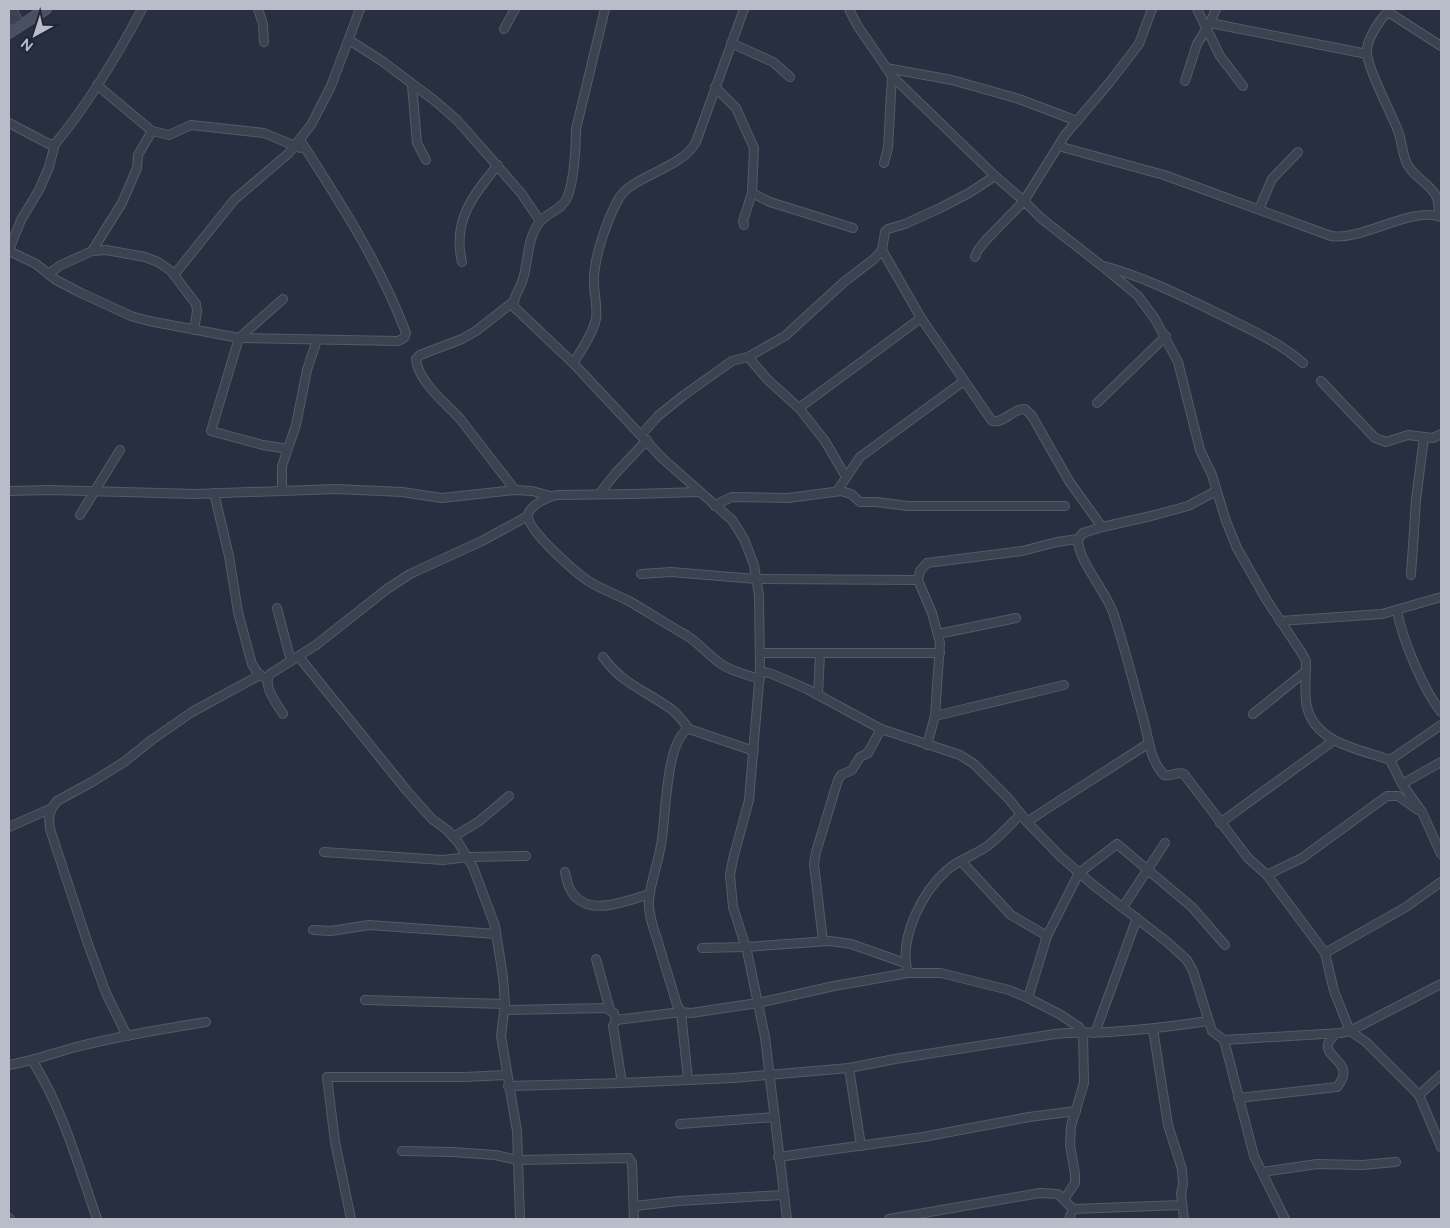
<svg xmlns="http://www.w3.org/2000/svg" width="1450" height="1228" font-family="Figtree,sans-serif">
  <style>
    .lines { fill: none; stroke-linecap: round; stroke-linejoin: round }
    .street-casing { stroke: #545a67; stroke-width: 10 }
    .secondary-casing { stroke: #545a67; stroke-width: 12 }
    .street { stroke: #3c4250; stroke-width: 8 }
    .secondary { stroke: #4a5063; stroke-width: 10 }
  </style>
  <rect width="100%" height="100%" fill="#282f40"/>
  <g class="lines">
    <defs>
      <g id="street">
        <polyline points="12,9 21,26"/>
        <polyline points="258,9 263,24 264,42"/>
        <path d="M605,9l-29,120c0,17 -2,54 -9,69 -6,13 -20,14 -28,25 -13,17 -10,40 -17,59 -3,8 -10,17 -8,25l59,56 89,95 70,62 12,19 10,26 5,30 1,76 -11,129 -16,59 -3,16 3,32 14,44 18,86 22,182"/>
        <polyline points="849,9 857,25 892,76 995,176 1024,201 1065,135 1109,83 1139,44 1152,9"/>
        <polyline points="1197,9 1220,56 1243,86"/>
        <path d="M1389,9c-2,5 -6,7 -9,12 -5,7 -12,19 -13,28 -2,16 24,63 31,82 4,10 4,22 9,33 12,21 36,22 31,52"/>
        <polyline points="1388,12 1441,46"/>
        <polyline points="9,19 21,26"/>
        <polyline points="1210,23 1367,54"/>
        <polyline points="504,29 515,9"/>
        <polyline points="349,40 382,61 435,101 457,120 521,193 540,221"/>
        <polyline points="731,43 773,62 790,77"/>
        <polyline points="886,68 952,80 1019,99 1077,121"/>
        <polyline points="1185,81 1197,44 1210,23 1216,9"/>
        <polyline points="97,85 152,131 169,135 191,125 264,133 300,148"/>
        <polyline points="412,85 417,143 426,160"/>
        <polyline points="715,87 736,108 754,148 752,193 743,221 744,225"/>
        <path d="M9,123l40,21h6c34,-41 62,-88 87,-135"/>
        <path d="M1058,146l106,29 167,61c31,5 81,-30 110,-19"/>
        <polyline points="884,163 888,148 892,76"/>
        <polyline points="752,193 770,202 853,228"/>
        <polyline points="1259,209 1272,179 1298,152"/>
        <polyline points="9,250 21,220 39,190 49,167 55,144"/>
        <path d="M882,250l39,68 71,103c12,3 21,-13 33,-12l7,7 37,65 33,46"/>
        <path d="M9,251l27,13 20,16 25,13 50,23 18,5 90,17 159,3 6,-3 2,-5c-26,-69 -66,-131 -106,-193"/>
        <polyline points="92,251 122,203 137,168 138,155 152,131"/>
        <path d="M975,257l3,-7 8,-10 38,-39 18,18 60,47 36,30 17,23 23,43 22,88 12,25 14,46 11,27 29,51 37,56 3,6c0,11 -2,36 1,46 9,37 53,42 83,53l12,24 20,28 19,42"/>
        <path d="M462,262c-10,-41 11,-67 36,-97"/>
        <path d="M1104,266c40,11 76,29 113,47 30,15 61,28 86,50"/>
        <polyline points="48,274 61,265 92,251 106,250 145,257 158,262 171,271 196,304 197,311 194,330"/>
        <polyline points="174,275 234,200 289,153 311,125 331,86 360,9"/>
        <polyline points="283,299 239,338 211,431 263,445 288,449"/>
        <path d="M513,302l-37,29 -14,8 -42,16 -4,4c2,23 31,45 45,61 18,23 36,47 54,70"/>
        <polyline points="748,357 768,380 799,408 825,441 846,477"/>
        <path d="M573,363c9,-13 19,-28 23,-44 2,-14 -3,-28 -2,-42 1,-22 13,-57 24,-77 13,-25 63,-30 78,-58l48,-133"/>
        <polyline points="1321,381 1375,438 1386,442 1408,435 1433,438 1441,434"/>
        <polyline points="1097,403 1166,336"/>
        <polyline points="799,408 921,318"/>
        <polyline points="641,435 658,416 684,395 732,361 748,357 785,336 844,282 874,259 882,250 885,232 888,229 905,224 940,208 969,193 995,176"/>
        <polyline points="282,490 282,466 296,425 307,370 317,340"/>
        <polyline points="9,491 49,490 196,494 336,489 402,492 442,498 515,490 532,491 551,496"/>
        <polyline points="837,491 860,457 964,381"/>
        <path d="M699,492l-65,2 -77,1c-8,1 -29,11 -29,21 0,15 49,58 62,66 11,7 25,12 37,18 20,11 39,24 59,35 13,8 22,20 35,29 12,8 26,11 39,15"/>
        <polyline points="214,493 229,556 238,612 249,653 252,664 257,672 263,677"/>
        <polyline points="599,494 615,474 647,440"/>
        <polyline points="715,506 723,501 732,497 788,498 841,491 851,494 860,502 876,502 908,506 1065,506"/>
        <polyline points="80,515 120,450"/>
        <path d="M1078,539c-1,21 29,53 36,76 11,34 20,69 29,103 6,20 6,41 21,57 7,2 13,-4 20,-1l64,84 19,17 58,78 9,38 16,40 91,-47"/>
        <polyline points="641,574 671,572 756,579 918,580"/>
        <polyline points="1411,575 1416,500 1424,437"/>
        <polyline points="277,608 291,661"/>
        <path d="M1397,610c5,29 26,79 44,102"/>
        <polyline points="1280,621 1382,614 1441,597"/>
        <polyline points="938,634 1016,618"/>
        <polyline points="760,653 940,653"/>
        <polyline points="299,657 407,791 432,819 447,830 458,842 473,867 495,926 503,977 505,1004 501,1036 517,1131 520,1219"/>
        <path d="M603,657c20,28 42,33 68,52 7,5 13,14 18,20"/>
        <polyline points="760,671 772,674 807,689 881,729 960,755 974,764 1008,798 1027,822 1061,857 1092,884 1166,941 1187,960 1193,971 1212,1031 1224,1040 1340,1033 1350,1031 1366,1042 1419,1095 1441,1147"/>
        <polyline points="818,695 820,654"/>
        <path d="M283,714c-7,-12 -21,-28 -13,-40l46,-29 71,-56 23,-15 72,-33 46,-25"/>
        <polyline points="1253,714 1306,671"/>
        <polyline points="935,716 1064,685"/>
        <polyline points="927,745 935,716 940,643 932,613 918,580 920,571 927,563 1022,551 1057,542 1078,539 1083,533 1102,527 1151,516 1188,506 1216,491"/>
        <polyline points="1390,760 1441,725"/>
        <polyline points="1402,784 1441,762"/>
        <path d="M1027,822c40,-27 81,-52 122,-79"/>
        <polyline points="1220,823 1333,741"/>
        <polyline points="9,827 52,808"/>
        <polyline points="453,837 478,822 509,796"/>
        <polyline points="324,852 443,860 468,857 526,856"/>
        <polyline points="961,861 1011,915 1047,936"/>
        <path d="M565,872c1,5 2,10 4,15 15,33 56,14 81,7"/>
        <polyline points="1267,875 1302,858 1387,796 1398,796 1418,810"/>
        <polyline points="1123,907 1165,843"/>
        <polyline points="313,930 331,931 369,925 496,934"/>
        <polyline points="823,941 814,864 816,852 838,780 841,775 852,770 860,757 868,753 881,729"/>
        <polyline points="702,948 745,947 830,941 851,944 905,963"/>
        <polyline points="1325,953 1406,907 1441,882"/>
        <polyline points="596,959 610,1010"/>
        <path d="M908,973c-10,-34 14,-81 39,-103 13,-11 31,-16 43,-26 11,-9 21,-20 31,-30"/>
        <polyline points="1028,998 1047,936 1079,873 1117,844 1192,907 1225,945"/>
        <polyline points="365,1000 505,1004"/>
        <polyline points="505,1010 606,1008 614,1013 616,1020"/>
        <polyline points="1153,1029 1168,1125 1182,1169 1183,1184 1181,1194 1184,1219"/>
        <polyline points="1095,1033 1137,918"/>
        <polyline points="127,1036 106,993 88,944 50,829 49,817 52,808 57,801 92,782 124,762 153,739 192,712 260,675"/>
        <polyline points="1224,1040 1254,1156 1285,1219"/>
        <path d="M32,1060c31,49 46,105 65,159"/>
        <path d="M9,1065c23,-4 45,-12 67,-18 43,-11 86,-18 130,-25"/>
        <polyline points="849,1068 861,1146"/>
        <path d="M688,1080l-7,-68 -4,-7c-6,-21 -13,-42 -19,-63 -4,-13 -10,-27 -9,-41 1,-18 9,-37 12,-56 5,-24 4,-106 28,-116l65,22"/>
        <polyline points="622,1083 613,1026 616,1020 681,1012 691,1013 758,1003 834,986 908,973 941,973 1009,990 1028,998 1061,1015 1079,1027 1083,1032 1084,1083 1071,1126 1070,1145 1075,1174 1075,1183 1065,1198"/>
        <path d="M508,1086l114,-3 111,-5 116,-10 46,-9 160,-25c18,-2 36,-1 54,-2 33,-2 66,-6 99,-11"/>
        <polyline points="1419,1095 1441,1075"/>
        <path d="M1238,1098l99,-11c20,-24 -13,-29 -9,-43 1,-3 5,-7 7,-10"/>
        <polyline points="680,1124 774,1117"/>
        <polyline points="402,1151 452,1152 495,1155 518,1160 629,1158 632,1163 634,1219"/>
        <polyline points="778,1157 923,1137 1029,1117 1076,1111"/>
        <polyline points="1262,1172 1317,1164 1362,1165 1396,1162"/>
        <polyline points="635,1206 679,1201 783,1195"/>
        <polyline points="9,1218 10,1219"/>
        <polyline points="351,1219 335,1142 327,1077 465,1077 506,1075"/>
        <polyline points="889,1219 1040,1193 1058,1194 1073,1209 1182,1205"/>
        <polyline points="1069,1219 1073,1209"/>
      </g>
      <polyline id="secondary" points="9,33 46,9"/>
    </defs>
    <use href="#street" class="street-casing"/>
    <use href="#secondary" class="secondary-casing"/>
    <use href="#street" class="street"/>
    <use href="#secondary" class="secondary"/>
  </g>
  <rect width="1450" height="1228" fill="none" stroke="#b9bdca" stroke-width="20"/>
  <g transform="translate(35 35) rotate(219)" stroke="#212736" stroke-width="4" paint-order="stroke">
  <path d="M0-4L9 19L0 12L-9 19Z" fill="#b9bdca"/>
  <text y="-8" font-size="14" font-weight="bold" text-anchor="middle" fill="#b9bdca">N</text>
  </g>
</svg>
